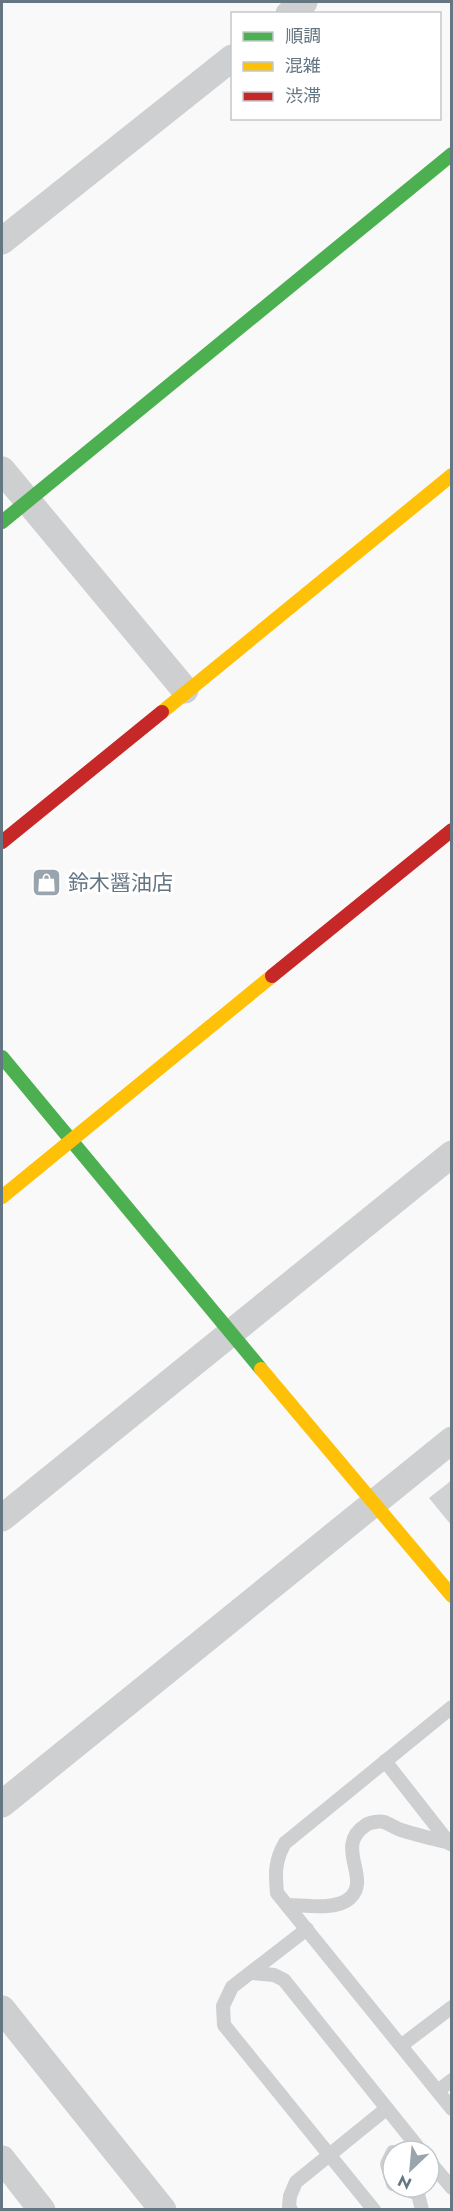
<svg xmlns="http://www.w3.org/2000/svg" width="453" height="2211" font-family="Jost,'Noto Sans JP',sans-serif">
  <style>
    .building { fill: #d0d2d3 }
    .lines { fill: none; stroke-linecap: round; stroke-linejoin: round }
    .lane { stroke: #cecfd0; stroke-width: 14 }
    .street { stroke: #cecfd0; stroke-width: 27 }
    .fast { stroke: #4caf50; stroke-width: 14 }
    .slow { stroke: #ffc107; stroke-width: 14 }
    .jam { stroke: #c62828; stroke-width: 14 }
    .labels { text-anchor: middle; dominant-baseline: central; stroke-width: 6; stroke-linejoin: round; paint-order: stroke }
    .poi-label { font-size: 21px; fill: #657683; stroke: #fff; text-anchor: start }
  </style>
  <rect width="100%" height="100%" fill="#f9f9f9"/>
  <polygon class="building" points="452,1480 452,1526 429,1498"/>
  <g class="lines">
    <g class="lane">
      <path d="M452,1707l-167,136c-10,17 -10,30 -8,50l175,216"/>
      <polyline points="385,1761 450,1844"/>
      <path d="M287,1905c17,0 49,6 63,-7 22,-20 -17,-52 16,-73 4,-3 14,-4 18,-3 6,2 11,6 17,8 16,5 33,9 49,13"/>
      <polyline points="307,1929 232,1987 223,2006 224,2025 374,2210"/>
      <polyline points="253,1973 274,1975 284,1980 421,2151"/>
      <polyline points="402,2045 452,2007"/>
      <polyline points="439,2090 452,2080"/>
      <polyline points="393,2152 387,2164 393,2184"/>
      <polyline points="429,2161 452,2188"/>
      <polyline points="400,2187 418,2194 422,2210"/>
      <polyline points="291,2210 289,2206 290,2196 296,2182 386,2109"/>
    </g>
    <g class="street">
      <polyline points="289,14 304,2"/>
      <polyline points="2,241 232,58"/>
      <polyline points="2,470 185,690"/>
      <polyline points="2,1518 452,1154"/>
      <polyline points="2,1804 452,1440"/>
      <polyline points="2,2009 163,2210"/>
      <polyline points="2,2159 42,2210"/>
    </g>
    <g class="fast">
      <polyline points="2,522 452,154"/>
      <polyline points="2,1057 261,1369"/>
    </g>
    <g class="slow">
      <polyline points="162,712 452,475"/>
      <polyline points="2,1197 272,976"/>
      <polyline points="261,1369 452,1596"/>
    </g>
    <g class="jam">
      <polyline points="2,842 162,712"/>
      <polyline points="272,976 452,830"/>
    </g>
  </g>
  <defs>
    <symbol id="shop-square" viewBox="-11 -11 22 22"><rect x="-9" y="-9" width="18" height="18" rx="4" fill="#99a4ac" stroke="#fff"/><path d="M-5-2.5h2.3a2.7 3.5 0 0 1 5.4 0H5L5.5 6h-11ZM-1.5-2.5h3a1.5 2.3 0 0 0-3 0Z" fill="#fff"/></symbol>
  </defs>
  <g fill-rule="evenodd">
    <use href="#shop-square" x="30" y="866" width="33" height="33"/>
  </g>
  <g class="labels">
    <g class="poi-label">
      <text x="68" y="883">鈴木醤油店</text>
    </g>
  </g>
  <rect width="453" height="2211" fill="none" stroke="#657683" stroke-width="6"/>
  <rect x="231" y="12" width="210" height="108" fill="#ffffff" stroke="#c1c8cd" stroke-width="1.5"/>
  <rect x="243" y="32" width="30" height="9" fill="#4caf50" stroke="#c1c8cd" stroke-width="1.5"/>
  <text x="285" y="42" font-size="18" fill="#657683">順調</text>
  <rect x="243" y="62" width="30" height="9" fill="#ffc107" stroke="#c1c8cd" stroke-width="1.5"/>
  <text x="285" y="72" font-size="18" fill="#657683">混雑</text>
  <rect x="243" y="92" width="30" height="9" fill="#c62828" stroke="#c1c8cd" stroke-width="1.5"/>
  <text x="285" y="102" font-size="18" fill="#657683">渋滞</text>
  <g transform="translate(411 2169) rotate(206)"><circle r="28" fill="#ffffff" stroke="#c1c8cd" stroke-width="1.5"/>
  <path d="M0-4.5L10 22L0 15L-10 22Z" fill="#99a4ac"/>
  <text y="-9" font-size="16" font-weight="bold" text-anchor="middle" fill="#657683">N</text>
  </g>
</svg>
